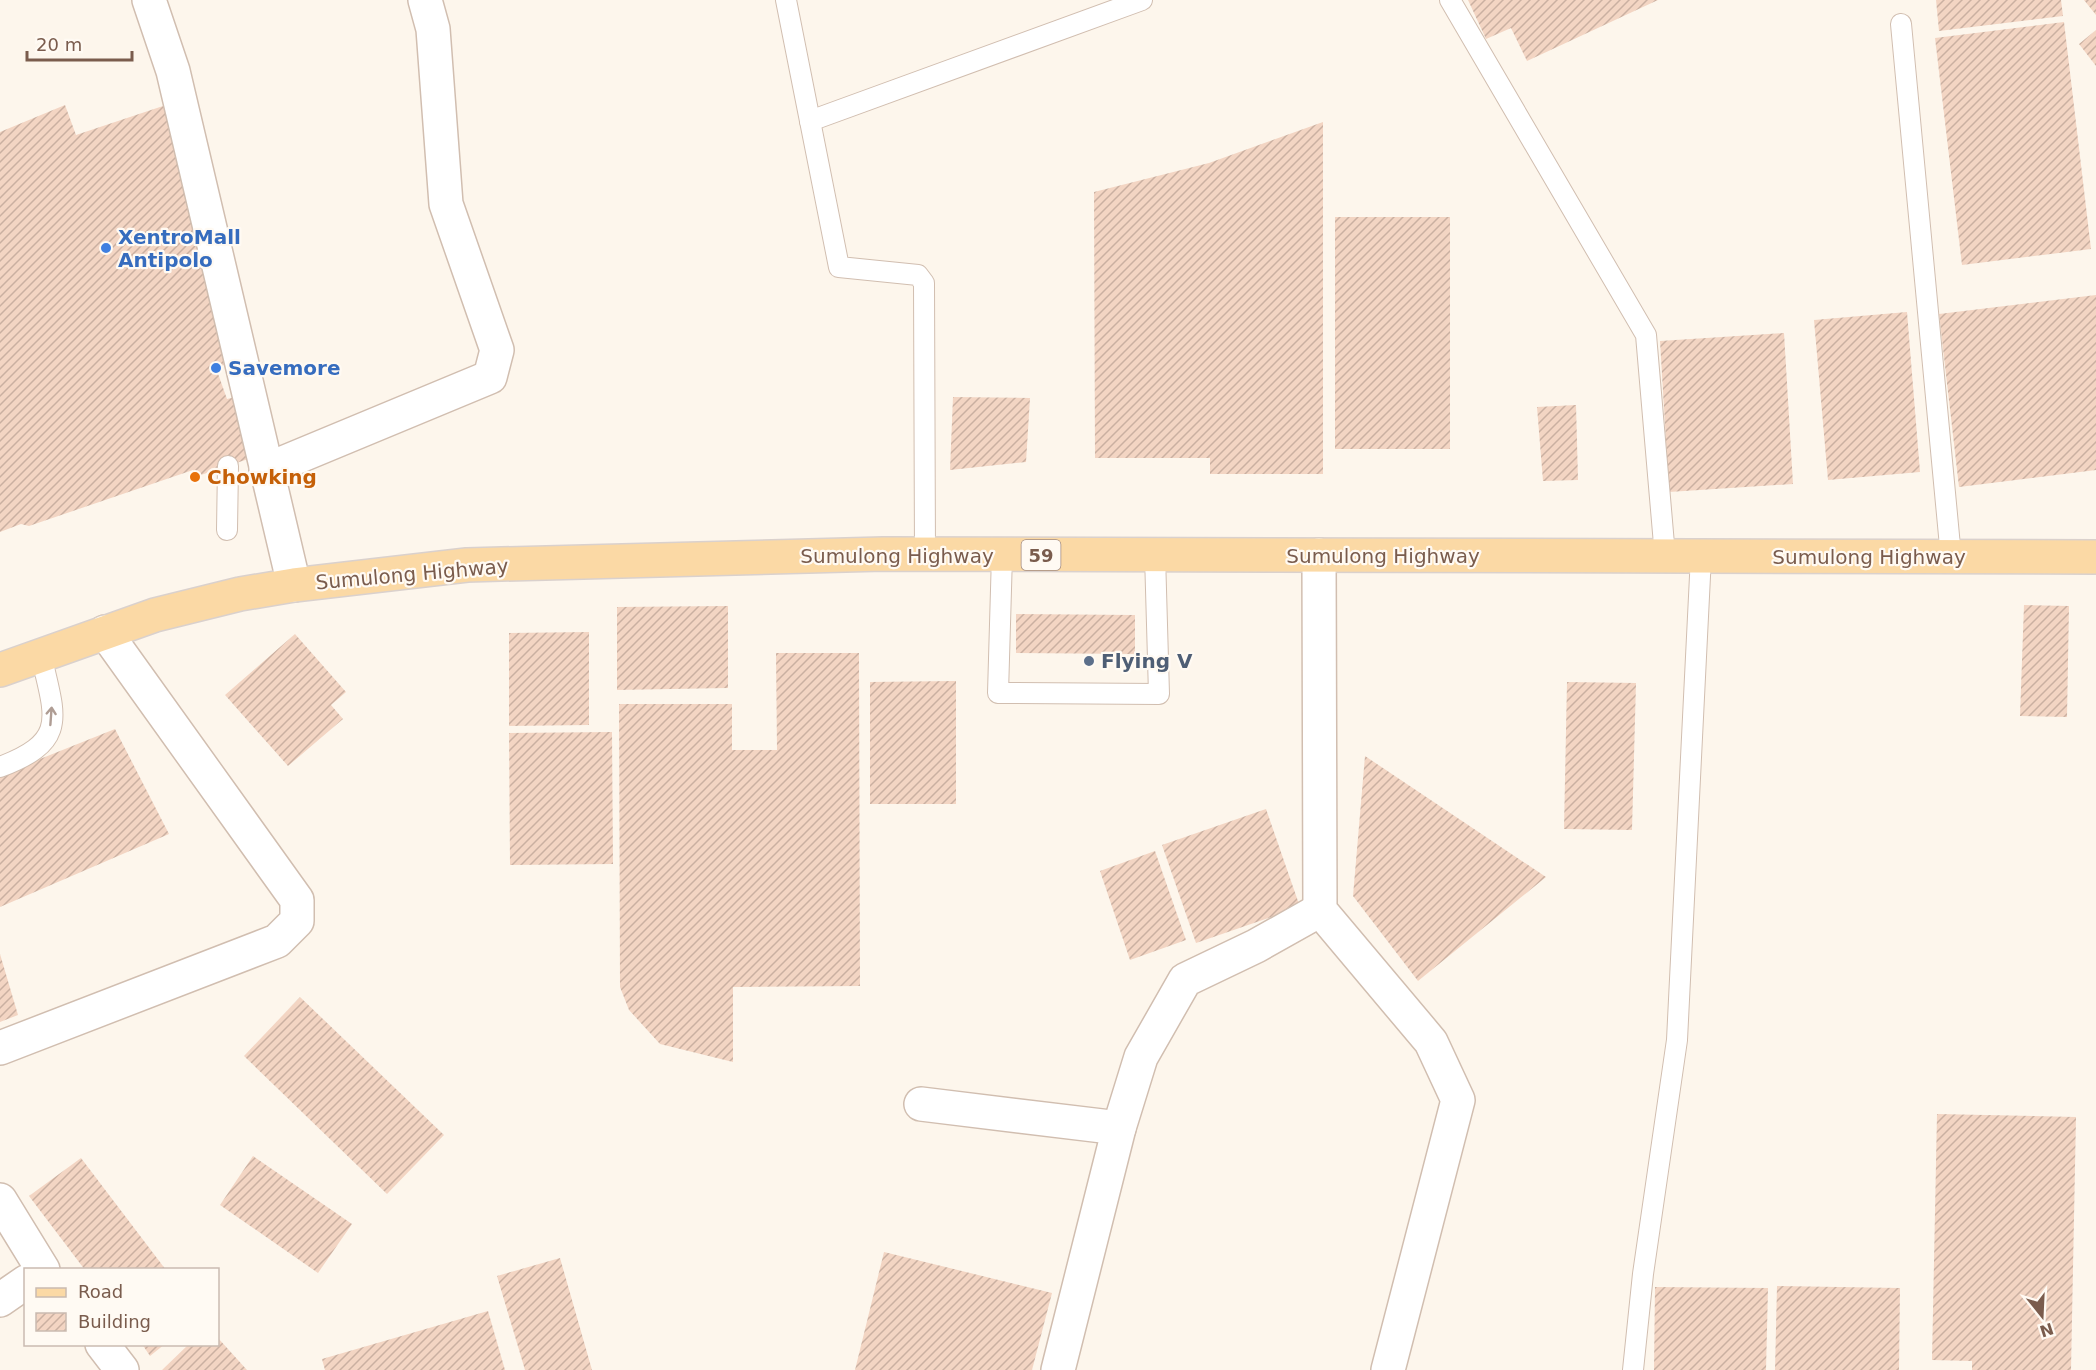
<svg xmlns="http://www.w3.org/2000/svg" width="2096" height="1370" font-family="'DejaVu Sans',sans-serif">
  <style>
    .building { fill: url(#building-hatch) }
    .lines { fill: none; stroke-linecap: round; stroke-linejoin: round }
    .service-casing { stroke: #d1beb0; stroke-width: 22 }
    .minor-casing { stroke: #d1beb0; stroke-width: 36 }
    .primary-casing { stroke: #dad1cd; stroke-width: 36 }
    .service { stroke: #fff; stroke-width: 20 }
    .minor { stroke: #fff; stroke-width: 33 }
    .primary { stroke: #fbd9a5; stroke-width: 33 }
    .oneway { stroke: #af9d94 }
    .shop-dot { fill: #3f7fe0; stroke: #fffaf3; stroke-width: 2 }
    .food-dot { fill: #e8710a; stroke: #fffaf3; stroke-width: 2 }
    .service-dot { fill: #5c6f8a; stroke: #fffaf3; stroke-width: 2 }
    .labels { text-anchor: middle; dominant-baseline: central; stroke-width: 4.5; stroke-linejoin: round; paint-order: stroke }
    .shield { fill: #fffaf3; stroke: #a28b7f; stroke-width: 1.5 }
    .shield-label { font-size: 18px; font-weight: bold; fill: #7a5c4d }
    .shop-label { font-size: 20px; font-weight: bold; fill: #366cbe; stroke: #fffaf3; text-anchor: start }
    .food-label { font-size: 20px; font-weight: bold; fill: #c56008; stroke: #fffaf3; text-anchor: start }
    .street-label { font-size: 20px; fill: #7a5c4d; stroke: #fffaf3 }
    .service-label { font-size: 20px; font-weight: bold; fill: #4e5e75; stroke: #fffaf3; text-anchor: start }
  </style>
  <defs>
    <pattern id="building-hatch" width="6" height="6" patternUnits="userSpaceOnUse" patternTransform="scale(1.5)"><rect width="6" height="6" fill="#f3d5c3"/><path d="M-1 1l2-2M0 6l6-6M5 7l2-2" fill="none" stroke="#cab0a1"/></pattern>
  </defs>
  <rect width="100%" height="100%" fill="#fdf6ec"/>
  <g class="building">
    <polygon points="1468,0 1658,0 1527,61 1511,28 1486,39"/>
    <polygon points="1936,0 2061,0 2063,16 1939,31"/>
    <polygon points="2084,0 2096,0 2096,15"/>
    <polygon points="2064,22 2091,249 1962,265 1935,38"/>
    <polygon points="2096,30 2096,66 2079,44"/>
    <polygon points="178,101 237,360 216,368 227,399 235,397 254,457 195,477 193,470 29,526 21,524 0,532 0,132 65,105 76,135"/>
    <polygon points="1323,122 1323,474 1210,474 1210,458 1095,458 1094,192 1209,163"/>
    <rect x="1335" y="217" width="115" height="232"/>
    <polygon points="2096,295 2096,470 1959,487 1939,314"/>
    <polygon points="1907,312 1920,472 1828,480 1814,320"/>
    <polygon points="1784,333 1793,484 1669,492 1660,341"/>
    <polygon points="953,397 1030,398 1026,462 950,470"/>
    <polygon points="1576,405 1578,480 1543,481 1537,407"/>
    <polygon points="2024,605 2069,606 2067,717 2020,716"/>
    <polygon points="728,606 728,688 617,690 617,607"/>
    <polygon points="1016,614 1135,615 1135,654 1016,653"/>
    <polygon points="589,632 589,725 509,726 509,633"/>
    <polygon points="295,634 346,692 331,705 343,719 288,766 225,695"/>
    <polygon points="776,653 859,653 860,986 733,987 733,1062 660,1044 629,1010 620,987 619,704 732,704 732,750 777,750"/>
    <polygon points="956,681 956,804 870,804 870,682"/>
    <polygon points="1567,682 1636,683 1632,830 1564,829"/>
    <polygon points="115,729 169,834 0,907 0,775"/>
    <polygon points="612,732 613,864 510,865 509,733"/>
    <polygon points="1365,756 1546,877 1418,981 1353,896"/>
    <polygon points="1266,809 1300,907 1196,943 1162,845"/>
    <polygon points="1155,851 1186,940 1130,960 1100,871"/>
    <polygon points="0,954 18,1015 0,1022"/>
    <polygon points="300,997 444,1135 387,1194 244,1056"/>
    <polygon points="1937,1114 2076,1117 2071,1370 1972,1370 1972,1361 1932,1360"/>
    <polygon points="253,1156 352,1224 318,1273 220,1205"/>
    <polygon points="81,1158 166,1270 85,1270 29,1196"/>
    <polygon points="884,1252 1052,1293 1032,1370 855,1370"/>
    <polygon points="560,1258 592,1370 525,1370 497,1276"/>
    <polygon points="1777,1286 1900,1288 1899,1370 1775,1370"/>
    <polygon points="1655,1287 1768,1288 1766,1370 1654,1370"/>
    <polygon points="488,1311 505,1370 325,1370 322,1359"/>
    <polygon points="218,1338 247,1370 162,1370 189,1344 218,1344"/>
    <polygon points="142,1344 165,1344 150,1356"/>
  </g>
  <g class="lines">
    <defs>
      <g id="service">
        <polyline points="786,0 839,267 918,275 924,283 925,555"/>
        <polyline points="1450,0 1646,335 1665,556"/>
        <polyline points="1901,24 1951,557"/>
        <polyline points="810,121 1142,0"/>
        <polyline points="227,530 228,466"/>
        <polyline points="1002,555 998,693 1159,694 1155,555"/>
        <path d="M0,767c69,-26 55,-50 41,-112"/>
        <polyline points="1633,1370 1643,1274 1677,1040 1701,556"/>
      </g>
      <g id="minor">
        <polyline points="149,0 173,71 294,585"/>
        <polyline points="266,470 490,377 497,350 446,204 433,29 425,0"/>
        <polyline points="1319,555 1320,910 1431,1042 1458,1100 1388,1370"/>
        <polyline points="0,1048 277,941 297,921 297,900 105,632"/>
        <polyline points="921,1104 1119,1128"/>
        <polyline points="0,1200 43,1270"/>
        <polyline points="0,1300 26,1282"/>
        <polyline points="102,1344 122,1370"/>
        <polyline points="1058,1370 1119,1128 1141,1057 1185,980 1256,946 1320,910"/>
      </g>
      <polyline id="primary" points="0,670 155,615 240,594 294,585 467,565 883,554 2096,557"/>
    </defs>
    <use href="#service" class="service-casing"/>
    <use href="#minor" class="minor-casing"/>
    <use href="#primary" class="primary-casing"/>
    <use href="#service" class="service"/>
    <use href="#minor" class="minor"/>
    <use href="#primary" class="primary"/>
  </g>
  <defs><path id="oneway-shaft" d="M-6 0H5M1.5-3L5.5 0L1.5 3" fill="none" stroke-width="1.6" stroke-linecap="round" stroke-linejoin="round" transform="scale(1.5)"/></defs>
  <use class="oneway" href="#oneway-shaft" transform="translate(51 716) rotate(-86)"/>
  <g class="shop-dot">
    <circle cx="106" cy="248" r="6"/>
    <circle cx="216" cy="368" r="6"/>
  </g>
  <circle class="food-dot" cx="195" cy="477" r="6"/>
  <circle class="service-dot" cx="1089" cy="661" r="6"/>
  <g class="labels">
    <rect class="shield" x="1021.5" y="540" width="39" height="30" rx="4.5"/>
    <g class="shield-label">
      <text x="1041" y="555">59</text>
    </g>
    <g class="shop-label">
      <text x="118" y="237">XentroMall<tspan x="118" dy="23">Antipolo</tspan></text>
      <text x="228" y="368">Savemore</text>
    </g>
    <g class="food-label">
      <text x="207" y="477">Chowking</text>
    </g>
    <g class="street-label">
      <text x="897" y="556">Sumulong Highway</text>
      <text x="1383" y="556">Sumulong Highway</text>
      <text x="1869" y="557">Sumulong Highway</text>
      <text transform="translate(412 574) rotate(-5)">Sumulong Highway</text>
    </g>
    <g class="service-label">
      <text x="1101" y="661">Flying V</text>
    </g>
  </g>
  <rect x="24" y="1268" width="195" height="78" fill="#fffaf3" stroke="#cabbb1" stroke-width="1.5"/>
  <rect x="36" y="1288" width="30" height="9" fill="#fbd9a5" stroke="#cabbb1" stroke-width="1.5"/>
  <text x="78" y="1298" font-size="18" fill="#7a5c4d">Road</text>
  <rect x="36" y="1313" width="30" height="18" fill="url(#building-hatch)" stroke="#cabbb1" stroke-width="1.5"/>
  <text x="78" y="1328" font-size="18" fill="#7a5c4d">Building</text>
  <g transform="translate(2042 1316) rotate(162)" stroke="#fffaf3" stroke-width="4.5" paint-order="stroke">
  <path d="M0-4.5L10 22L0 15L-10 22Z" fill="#7a5c4d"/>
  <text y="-9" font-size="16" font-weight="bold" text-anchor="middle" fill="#7a5c4d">N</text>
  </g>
  <path d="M27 51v9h105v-9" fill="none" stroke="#7a5c4d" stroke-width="3"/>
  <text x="36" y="51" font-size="18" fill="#7a5c4d" stroke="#fffaf3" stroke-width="4.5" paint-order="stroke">20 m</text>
</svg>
